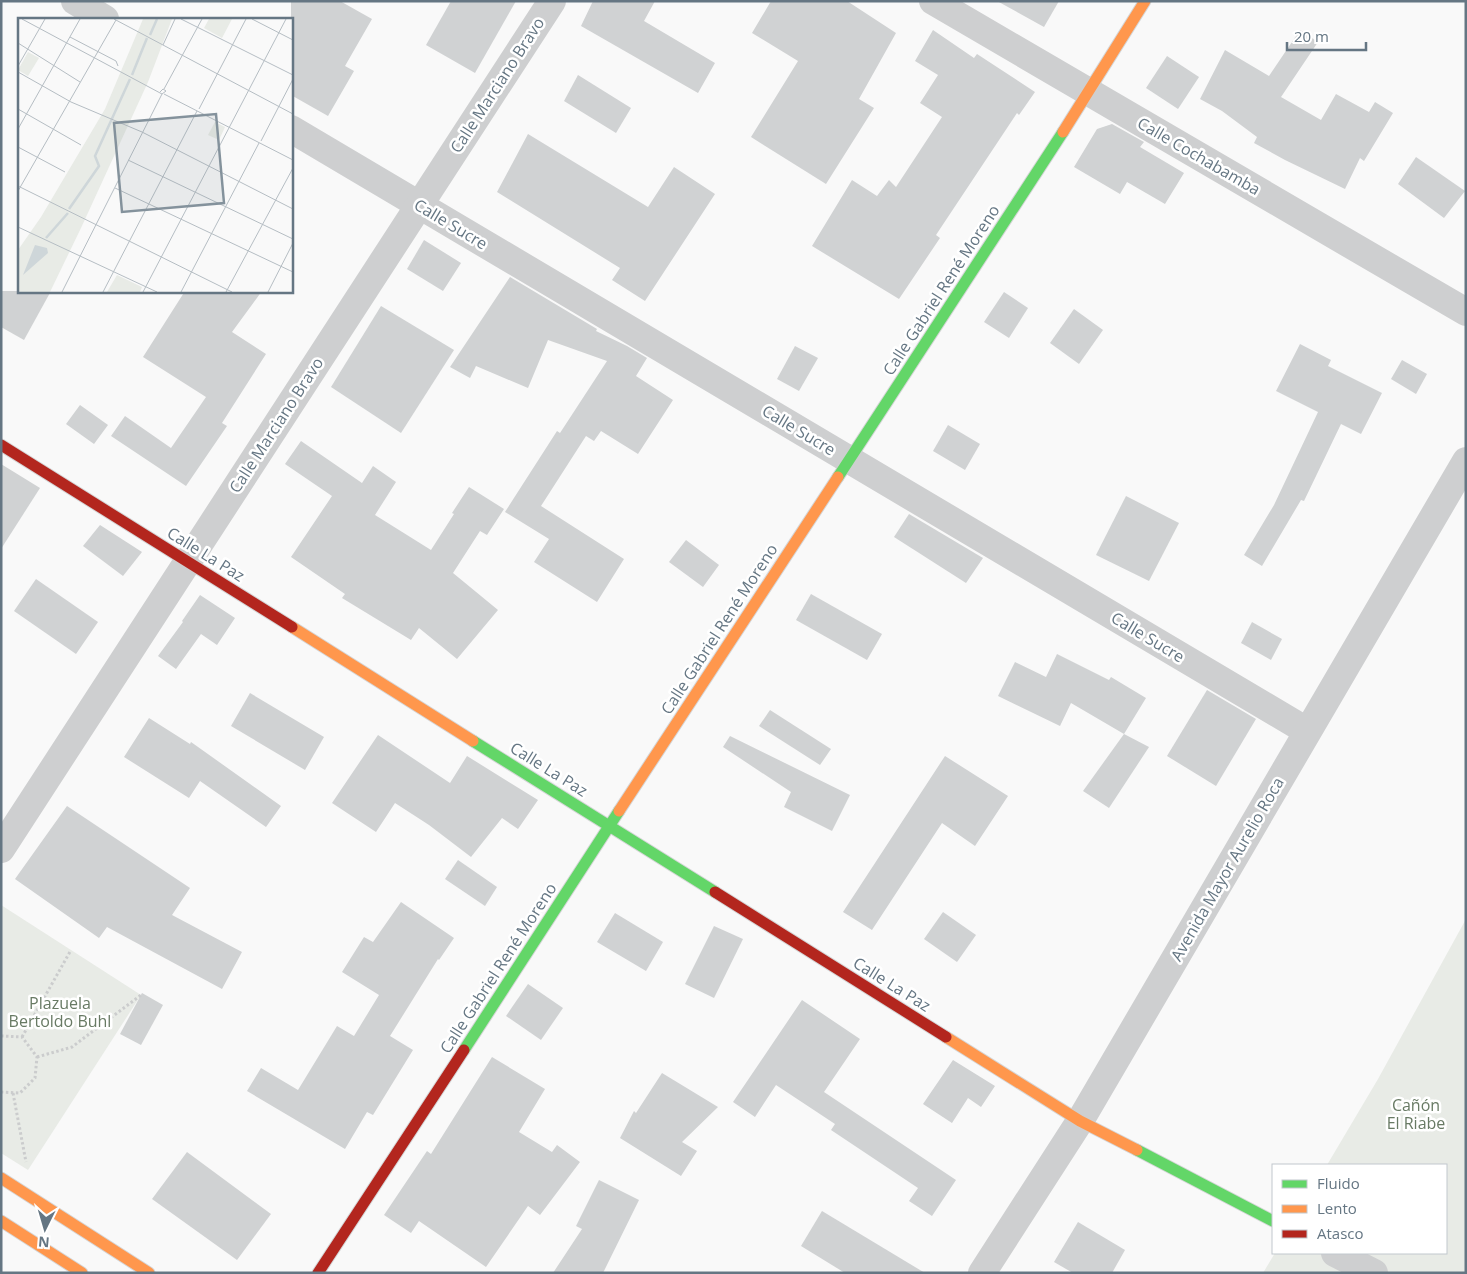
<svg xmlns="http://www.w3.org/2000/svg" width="1467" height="1274" font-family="'Open Sans',sans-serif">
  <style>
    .green { fill: #e8ebe6 }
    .building { fill: #d0d2d3 }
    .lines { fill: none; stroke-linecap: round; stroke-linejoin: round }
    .fast-casing { stroke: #d5d6d7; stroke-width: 13 }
    .slow-casing { stroke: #d5d6d7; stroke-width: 13 }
    .jam-casing { stroke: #d5d6d7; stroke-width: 13 }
    .path { stroke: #cbcccd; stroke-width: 3; stroke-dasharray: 2.5 2.5; stroke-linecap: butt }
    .street { stroke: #cecfd0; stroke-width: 28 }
    .fast { stroke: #63d668; stroke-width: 11 }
    .slow { stroke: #ff974d; stroke-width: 11 }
    .jam { stroke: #b3261e; stroke-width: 11 }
    .labels { text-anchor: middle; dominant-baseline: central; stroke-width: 5; stroke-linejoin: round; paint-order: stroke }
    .street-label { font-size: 16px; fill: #657683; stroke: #fff }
    .park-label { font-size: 16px; fill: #687a64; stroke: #fff }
    .inset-river { fill: none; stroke: #ced6d9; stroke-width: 2.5 }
    .inset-road { fill: none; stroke: #b5bdc3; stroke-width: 1 }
    .view { fill: #84929c; fill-opacity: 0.15; stroke: #84929c; stroke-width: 2.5 }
    .inset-edge { fill: none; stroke: #657683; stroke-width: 2.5 }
  </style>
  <rect width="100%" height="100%" fill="#f9f9f9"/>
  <g class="green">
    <polygon points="1,905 141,995 28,1170 1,1153"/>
    <polygon points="1466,919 1466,1273 1263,1273 1275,1253 1446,1253 1446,1165 1327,1165 1378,1079"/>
  </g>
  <g class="building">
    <polygon points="291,1 340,1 372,19 345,66 354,71 328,116 291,95"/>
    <polygon points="451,1 516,1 475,73 426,45"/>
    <polygon points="593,1 655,1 644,21 715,63 698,93 581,26"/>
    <polygon points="771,1 847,1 896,33 859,99 874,108 826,184 751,137 798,61 752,33"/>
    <polygon points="997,1 1059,1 1044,27"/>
    <polygon points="933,30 974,58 977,54 1035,92 1019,115 1017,113 936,235 940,238 899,299 812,246 852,180 877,196 889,180 896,187 942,117 920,103 938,75 915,61"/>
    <polygon points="1300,30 1318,42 1281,97 1321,120 1336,94 1369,112 1375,102 1393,113 1364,161 1360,158 1345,189 1285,160 1254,143 1257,137 1222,111 1200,99 1225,50 1269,76"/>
    <polygon points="1167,56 1199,77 1178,109 1146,88"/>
    <polygon points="578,75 631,108 616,133 564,101"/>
    <polygon points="1112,124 1144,142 1140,147 1184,173 1165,204 1127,182 1120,194 1074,167 1097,129"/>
    <polygon points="528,134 648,207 674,167 715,194 645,301 612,280 620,268 497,192"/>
    <polygon points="1416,157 1465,191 1444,218 1398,184"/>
    <polygon points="424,240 461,263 443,291 407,269"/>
    <polygon points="510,277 597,329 596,331 627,346 647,358 636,376 673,400 638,454 601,431 594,441 586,436 541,506 624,559 597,602 534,562 549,539 505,512 557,431 560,433 607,361 548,340 528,388 476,366 470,378 450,367"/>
    <polygon points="1,291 51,291 24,340 1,327"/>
    <polygon points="185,291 262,291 232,332 266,354 222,423 227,426 186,486 111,436 125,416 171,448 206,397 143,357"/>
    <polygon points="1004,292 1028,308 1009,338 984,322"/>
    <polygon points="381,306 454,350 401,433 331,387"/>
    <polygon points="1074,309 1103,330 1079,364 1050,343"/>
    <polygon points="1300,344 1331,360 1328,366 1382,393 1361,434 1341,424 1304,501 1301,500 1262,566 1244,555 1274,505 1318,412 1276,391"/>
    <polygon points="795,346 818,358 799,391 777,379"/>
    <polygon points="1402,360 1427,374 1416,394 1391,379"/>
    <polygon points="80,405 108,425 94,444 66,424"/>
    <polygon points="948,425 980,444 965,470 933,451"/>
    <polygon points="301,441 362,483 373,466 396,482 375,515 431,550 454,514 452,513 469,487 504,509 487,535 480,531 453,573 498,610 457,659 419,628 411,640 342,598 345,594 291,557 332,496 285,464"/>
    <polygon points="1,464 40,488 1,549"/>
    <polygon points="1126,496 1179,523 1149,581 1096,555"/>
    <polygon points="909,514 983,558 966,583 894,537"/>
    <polygon points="100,525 142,552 123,576 83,546"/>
    <polygon points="686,540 719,565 703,587 669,562"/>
    <polygon points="36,579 98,622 76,654 14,611"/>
    <polygon points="811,594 882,634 867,660 796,620"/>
    <polygon points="200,595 235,618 217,645 201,634 176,669 158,656 183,622 182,621"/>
    <polygon points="1252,622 1282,639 1271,660 1241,643"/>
    <polygon points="1057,654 1109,680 1111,677 1146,698 1124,734 1071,703 1060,726 998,696 1015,662 1046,677"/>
    <polygon points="1207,690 1256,719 1216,786 1167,756"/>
    <polygon points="250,693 324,737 305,770 231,726"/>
    <polygon points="770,710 831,749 820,765 759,726"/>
    <polygon points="149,718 190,744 191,742 281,806 266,827 200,781 189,798 124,757"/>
    <polygon points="1124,734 1149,747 1109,808 1083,791"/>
    <polygon points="378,735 450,783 467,756 538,800 518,829 502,818 471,857 429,825 395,803 376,832 332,803"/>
    <polygon points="730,736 850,795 832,831 784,807 791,792 723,747"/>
    <polygon points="945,756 1008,796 975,846 942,823 872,930 843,912"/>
    <polygon points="67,806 190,888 172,915 242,952 222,989 107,927 99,938 15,879"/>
    <polygon points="458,860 497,887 485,906 445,879"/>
    <polygon points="401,902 454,938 439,960 438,959 390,1036 413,1050 373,1115 367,1112 345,1149 247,1091 261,1068 298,1090 337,1026 354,1036 379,995 342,972 364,937 373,942"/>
    <polygon points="943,912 976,935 957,962 924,939"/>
    <polygon points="615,913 663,942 646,971 597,942"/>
    <polygon points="714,926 743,939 714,998 685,984"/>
    <polygon points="528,984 563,1008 541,1040 506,1016"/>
    <polygon points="142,993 163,1005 141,1045 120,1034"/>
    <polygon points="802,1000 860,1039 824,1092 956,1180 932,1216 909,1201 918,1188 831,1130 835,1124 776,1085 755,1117 733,1102"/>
    <polygon points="492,1057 545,1089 519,1132 552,1152 557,1145 580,1162 540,1215 528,1206 486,1267 419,1221 411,1233 384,1215 427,1151 431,1154"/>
    <polygon points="953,1060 995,1086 981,1107 968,1098 952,1123 923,1104"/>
    <polygon points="662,1073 718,1107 682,1142 697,1151 681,1176 620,1138 634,1111 636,1113"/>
    <polygon points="187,1152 271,1214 237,1260 152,1199"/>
    <polygon points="599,1180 639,1200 603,1273 553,1273 582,1229 576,1226"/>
    <polygon points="822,1211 925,1273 845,1273 801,1246"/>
    <polygon points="1078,1222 1125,1250 1112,1273 1073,1273 1054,1262"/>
  </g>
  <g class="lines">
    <defs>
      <g id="fast">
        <polyline points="838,477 1063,132"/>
        <polyline points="473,741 715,892"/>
        <polyline points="464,1050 619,811"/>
        <polyline points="1137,1150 1273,1221"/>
      </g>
      <g id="slow">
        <polyline points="1063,132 1145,1"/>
        <polyline points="292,627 473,741"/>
        <polyline points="619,811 838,477"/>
        <polyline points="946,1037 1080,1121 1137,1150"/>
        <polyline points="1,1178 149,1273"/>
        <polyline points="1,1221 82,1273"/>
      </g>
      <g id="jam">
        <polyline points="1,445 292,627"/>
        <polyline points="715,892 946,1037"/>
        <polyline points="318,1273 464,1050"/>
      </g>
    </defs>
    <use href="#fast" class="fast-casing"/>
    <use href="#slow" class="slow-casing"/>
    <use href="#jam" class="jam-casing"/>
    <g class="path">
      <polyline points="1,1036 22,1037 37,1057 35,1078 20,1093 1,1092"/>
      <polyline points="22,1037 71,950"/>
      <polyline points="37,1057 72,1047 141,995"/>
      <polyline points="13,1093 26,1162"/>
    </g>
    <g class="street">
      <polyline points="75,1 105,19"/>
      <polyline points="933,1 1466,312"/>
      <polyline points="291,129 1307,731"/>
      <polyline points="1,849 552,1"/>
      <polyline points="1335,1253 1374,1273"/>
      <polyline points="982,1273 1080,1121 1466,461"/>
    </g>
    <use href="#fast" class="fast"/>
    <use href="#slow" class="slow"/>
    <use href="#jam" class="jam"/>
  </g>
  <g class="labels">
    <g class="street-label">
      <text transform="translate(497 85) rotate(-57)">Calle Marciano Bravo</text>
      <text transform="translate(1199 156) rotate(30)">Calle Cochabamba</text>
      <text transform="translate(451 224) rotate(31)">Calle Sucre</text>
      <text transform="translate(941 290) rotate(-57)">Calle Gabriel René Moreno</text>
      <text transform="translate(276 425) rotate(-57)">Calle Marciano Bravo</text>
      <text transform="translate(799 430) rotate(31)">Calle Sucre</text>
      <text transform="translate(206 554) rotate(32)">Calle La Paz</text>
      <text transform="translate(719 629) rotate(-57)">Calle Gabriel René Moreno</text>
      <text transform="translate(1148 637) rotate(31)">Calle Sucre</text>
      <text transform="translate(549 769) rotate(32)">Calle La Paz</text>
      <text transform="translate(1227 869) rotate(-60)">Avenida Mayor Aurelio Roca</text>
      <text transform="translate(498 968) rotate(-57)">Calle Gabriel René Moreno</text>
      <text transform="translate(892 984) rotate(32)">Calle La Paz</text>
    </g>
    <g class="park-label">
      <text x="60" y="1003">Plazuela<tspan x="60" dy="18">Bertoldo Buhl</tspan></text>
      <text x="1416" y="1105">Cañón<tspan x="1416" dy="18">El Riabe</tspan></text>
    </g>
  </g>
  <g transform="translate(18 18)">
    <rect width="275" height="275" fill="#f9f9f9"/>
    <path d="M125,1h29l-24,63 -67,146 -31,64h-32v-42l23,-33 64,-108zM191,1h23l-10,19 -18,-10zM10,34l11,6 -11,18 -10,-6zM197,104l10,5 -6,13 -11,-5zM99,257l25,12 -2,5h-33z" fill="#e8ebe6"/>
    <path d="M17,227l12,3 1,5 -25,22z" fill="#ced6d9"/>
    <path class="inset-river" d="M132,17l7,-16M114,57l15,-37M51,191l30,-43 -4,-10 35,-77M28,220l22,-25"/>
    <path class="inset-road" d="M4,1l140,75 4,-3 -3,-2 -3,3M96,1l179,95M163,1l112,56M234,1l41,21M52,19l46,24 2,5M0,25l62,39M145,27l12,-26M0,48l27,-47M0,54l53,30 71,30 151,77M146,71l38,-70M146,76l129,66M0,91l63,36M181,91l47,-90M0,111l62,-110M243,123l32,-62M0,129l47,25M110,142l165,79M0,168l214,106M97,170l178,84M0,173l98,-171M0,209l139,65M44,274l100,-198M85,274l94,-181M125,274l143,-273M163,274l78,-149M208,274l67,-124M250,274l25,-49"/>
    <path class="view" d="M198,96l8,89 -102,9 -8,-89z"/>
    <rect width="275" height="275" class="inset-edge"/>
  </g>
  <rect width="1467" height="1274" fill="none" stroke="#657683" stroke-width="5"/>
  <rect x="1272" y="1164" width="175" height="90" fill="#ffffff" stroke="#c1c8cd"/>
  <rect x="1282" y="1180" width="25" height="8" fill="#63d668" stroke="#c1c8cd"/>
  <text x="1317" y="1189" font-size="15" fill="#657683">Fluido</text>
  <rect x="1282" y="1205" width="25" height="8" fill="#ff974d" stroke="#c1c8cd"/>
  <text x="1317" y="1214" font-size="15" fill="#657683">Lento</text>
  <rect x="1282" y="1230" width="25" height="8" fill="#b3261e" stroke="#c1c8cd"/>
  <text x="1317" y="1239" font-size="15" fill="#657683">Atasco</text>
  <g transform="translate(45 1229) rotate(185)" stroke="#ffffff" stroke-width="4" paint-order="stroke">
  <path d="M0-4L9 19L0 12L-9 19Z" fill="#657683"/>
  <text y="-8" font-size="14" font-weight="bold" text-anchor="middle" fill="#657683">N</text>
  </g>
  <path d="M1287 42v8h79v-8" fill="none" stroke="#657683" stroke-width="2.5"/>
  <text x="1294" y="42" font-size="15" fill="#657683" stroke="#ffffff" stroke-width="4" paint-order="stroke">20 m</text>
</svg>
